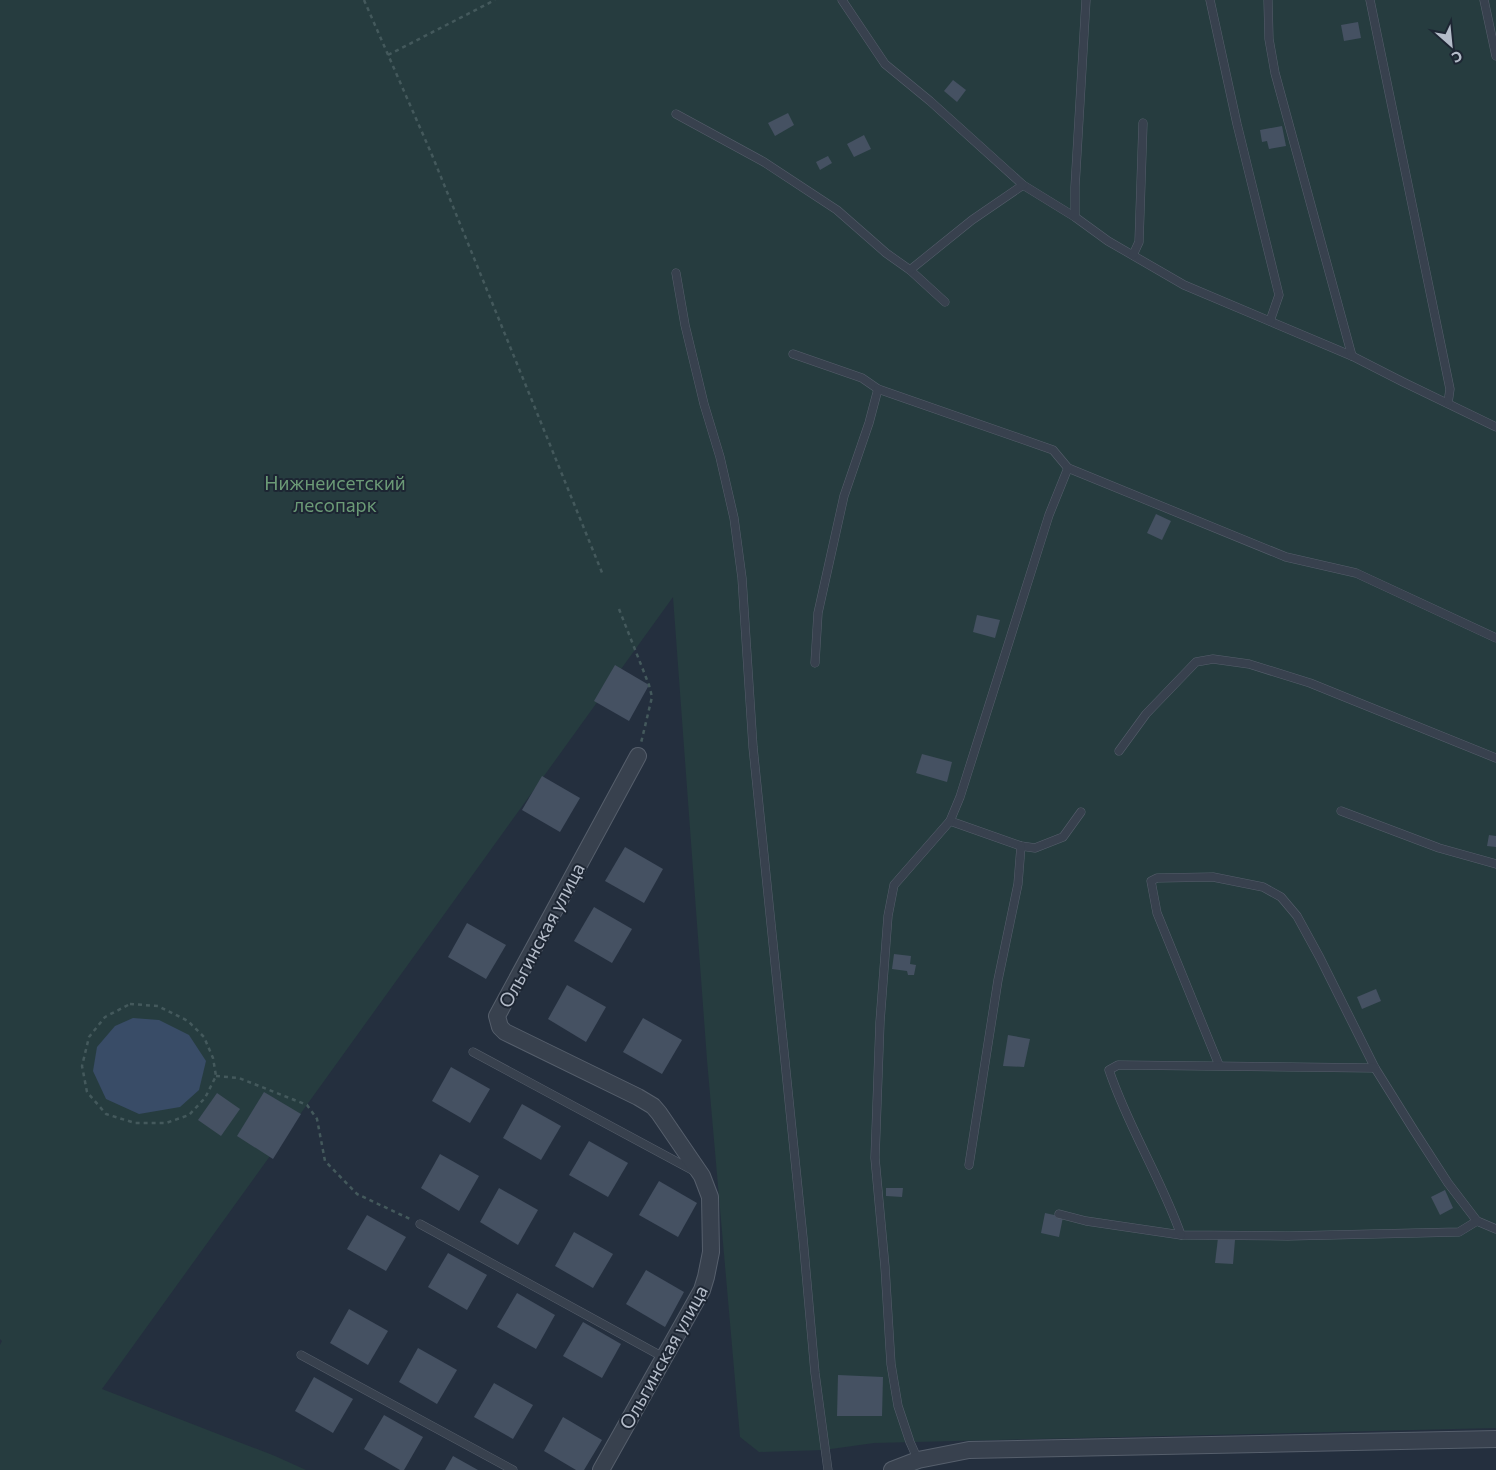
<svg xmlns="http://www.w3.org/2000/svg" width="1496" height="1470" font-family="Commissioner,sans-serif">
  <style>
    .green { fill: #263c3f }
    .water { fill: #394c67 }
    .building { fill: #455162 }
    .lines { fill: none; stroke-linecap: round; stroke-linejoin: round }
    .lane-casing { stroke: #565f6c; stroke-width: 9 }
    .street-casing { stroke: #565f6c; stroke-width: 18 }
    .path { stroke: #44595c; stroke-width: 2.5; stroke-dasharray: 4 4; stroke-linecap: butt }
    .lane { stroke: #38414e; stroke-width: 8 }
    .street { stroke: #38414e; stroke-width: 16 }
    .labels { text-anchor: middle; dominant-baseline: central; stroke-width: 4; stroke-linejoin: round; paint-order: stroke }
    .park-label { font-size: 19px; fill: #6b9a76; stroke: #1d2633 }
    .street-label { font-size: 19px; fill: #b4bcc9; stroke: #1d2633 }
  </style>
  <rect width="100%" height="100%" fill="#242f3e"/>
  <polygon class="green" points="0,0 1496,0 1496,1428 874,1443 824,1450 759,1452 740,1437 707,1060 673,597 102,1389 275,1456 306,1470 0,1470 0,1345 2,1341 0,1339"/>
  <polygon class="water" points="133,1018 159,1020 189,1035 206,1061 199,1090 180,1107 139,1114 106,1099 93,1071 97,1047 115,1026"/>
  <g class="building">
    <polygon points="1358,22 1361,38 1344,41 1341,25"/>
    <polygon points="953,80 966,90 957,102 944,91"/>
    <polygon points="788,113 794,125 775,136 768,123"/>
    <polygon points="1282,126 1286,146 1269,149 1267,141 1262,142 1260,130"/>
    <polygon points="864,135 871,149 854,157 847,144"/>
    <polygon points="828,156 832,163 820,170 816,162"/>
    <polygon points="1156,514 1171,521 1162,540 1147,533"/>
    <polygon points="977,615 1000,620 995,638 973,632"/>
    <polygon points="615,665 649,685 629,721 594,701"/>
    <polygon points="922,754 952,762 947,782 916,773"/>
    <polygon points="542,776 580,798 560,832 522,810"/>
    <polygon points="1489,835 1496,836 1496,847 1487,846"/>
    <polygon points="625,847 663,869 644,903 605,881"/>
    <polygon points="594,907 632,929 612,963 574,941"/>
    <polygon points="467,923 506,945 486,979 448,957"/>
    <polygon points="894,954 911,956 910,964 916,965 914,975 908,975 907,971 892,969"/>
    <polygon points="567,985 606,1007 586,1042 548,1019"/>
    <polygon points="1376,989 1381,1001 1362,1009 1357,997"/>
    <polygon points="643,1018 682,1040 662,1074 623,1052"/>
    <polygon points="1008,1035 1030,1039 1024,1067 1003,1066"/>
    <polygon points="451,1067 490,1089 470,1123 432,1101"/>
    <polygon points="264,1092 301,1114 273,1159 237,1136"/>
    <polygon points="217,1093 240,1109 221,1136 198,1120"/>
    <polygon points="522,1104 561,1126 541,1160 503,1138"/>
    <polygon points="589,1141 628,1163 608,1197 569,1175"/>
    <polygon points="440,1154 479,1176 459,1211 421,1188"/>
    <polygon points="659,1181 697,1203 678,1237 639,1215"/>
    <polygon points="499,1188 538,1210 518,1245 480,1222"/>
    <polygon points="886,1188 903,1188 902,1197 886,1196"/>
    <polygon points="1445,1190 1453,1208 1440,1215 1431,1197"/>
    <polygon points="1045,1213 1063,1217 1059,1237 1041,1233"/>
    <polygon points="367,1215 406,1237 386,1271 347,1249"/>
    <polygon points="574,1232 613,1254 593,1288 555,1266"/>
    <polygon points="1218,1238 1235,1240 1233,1264 1215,1263"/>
    <polygon points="448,1253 487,1275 467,1310 428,1287"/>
    <polygon points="646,1270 684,1292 665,1327 626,1304"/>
    <polygon points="517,1293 555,1315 536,1349 497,1327"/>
    <polygon points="349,1309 388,1331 368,1365 330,1343"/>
    <polygon points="583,1322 621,1344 602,1378 563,1356"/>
    <polygon points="418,1348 457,1370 437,1404 399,1382"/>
    <polygon points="838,1375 883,1377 882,1416 837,1416"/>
    <polygon points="314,1377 353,1399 333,1433 295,1411"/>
    <polygon points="494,1383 533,1405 513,1439 474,1417"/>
    <polygon points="384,1415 423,1437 404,1470 400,1470 364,1449"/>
    <polygon points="563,1417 602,1440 584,1470 576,1470 544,1451"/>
    <polygon points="453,1456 478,1470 445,1470"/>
  </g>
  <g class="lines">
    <defs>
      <g id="lane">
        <polyline points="842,0 885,64 930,101 1023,185 1075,217"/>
        <polyline points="1086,0 1075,187 1075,217 1108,241 1184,285 1352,356 1403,382 1496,427"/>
        <polyline points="1210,0 1237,124 1279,295 1270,321"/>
        <polyline points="1268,0 1269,39 1275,73 1352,356"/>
        <polyline points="1370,0 1450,389 1448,403"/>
        <polyline points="1484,0 1496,56"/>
        <polyline points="676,114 764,162 837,210 886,253 910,270 945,302"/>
        <polyline points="1133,255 1139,242 1143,123"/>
        <polyline points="910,270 972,220 1023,185"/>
        <polyline points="676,273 685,325 704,404 720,457 734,518 742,578 753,747 803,1238 815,1373 828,1470"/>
        <polyline points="793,354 862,378 878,389 1053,450 1068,468 1286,557 1356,573 1496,638"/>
        <polyline points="815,663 818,613 844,496 869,423 878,389"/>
        <polyline points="1119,751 1146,714 1196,662 1213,659 1249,664 1310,683 1496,758"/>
        <polyline points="1341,811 1439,848 1496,864"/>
        <polyline points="950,821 1021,846 1035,848 1063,837 1081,812"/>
        <polyline points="473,1052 694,1171"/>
        <polyline points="1219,1065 1157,913 1151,881 1157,878 1213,877 1263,887 1281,897 1297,916 1320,958 1375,1068 1415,1132 1448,1183 1477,1221 1496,1229"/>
        <polyline points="969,1165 998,980 1018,884 1021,846"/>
        <polyline points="1059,1214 1086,1221 1181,1235 1288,1236 1459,1232 1477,1221"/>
        <polyline points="420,1224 663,1357"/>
        <path d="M1181,1235c-20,-57 -53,-108 -72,-165l9,-5 257,3"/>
        <polyline points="301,1355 513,1470"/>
        <polyline points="918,1460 910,1442 898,1406 891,1364 885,1267 875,1158 880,1022 888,916 894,885 950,821 960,797 1049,515 1068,468"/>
      </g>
      <g id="street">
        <polyline points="601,1470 702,1290 706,1277 711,1252 710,1197 702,1176 659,1113 653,1106 638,1097 505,1032 500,1027 497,1016 638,756"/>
        <polyline points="892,1470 918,1460 969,1450 1496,1439"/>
      </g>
    </defs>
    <use href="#lane" class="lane-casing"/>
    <use href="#street" class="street-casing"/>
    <g class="path">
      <polyline points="364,0 432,155 603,575"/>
      <polyline points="388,55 495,0"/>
      <polyline points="619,609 649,685 652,697 641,743"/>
      <polygon points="130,1004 158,1006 188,1021 204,1037 213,1058 216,1076 205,1098 189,1115 166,1123 135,1123 106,1114 87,1092 82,1066 89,1037 105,1017"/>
      <polyline points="216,1076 239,1078 307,1105 317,1119 325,1161 357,1194 410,1219"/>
    </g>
    <use href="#lane" class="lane"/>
    <use href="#street" class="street"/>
  </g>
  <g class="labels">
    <g class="park-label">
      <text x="335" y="482">Нижнеисетский<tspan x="335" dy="22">лесопарк</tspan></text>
    </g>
    <g class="street-label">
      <text transform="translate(541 935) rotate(-62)">Ольгинская улица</text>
      <text transform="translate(663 1357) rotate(-61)">Ольгинская улица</text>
    </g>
  </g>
  <g transform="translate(1451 45) rotate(153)" stroke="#1d2633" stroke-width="4" paint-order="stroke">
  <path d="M0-4L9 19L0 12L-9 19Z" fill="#b4bcc9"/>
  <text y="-8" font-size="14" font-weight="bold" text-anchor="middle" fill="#b4bcc9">С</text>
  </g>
</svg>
